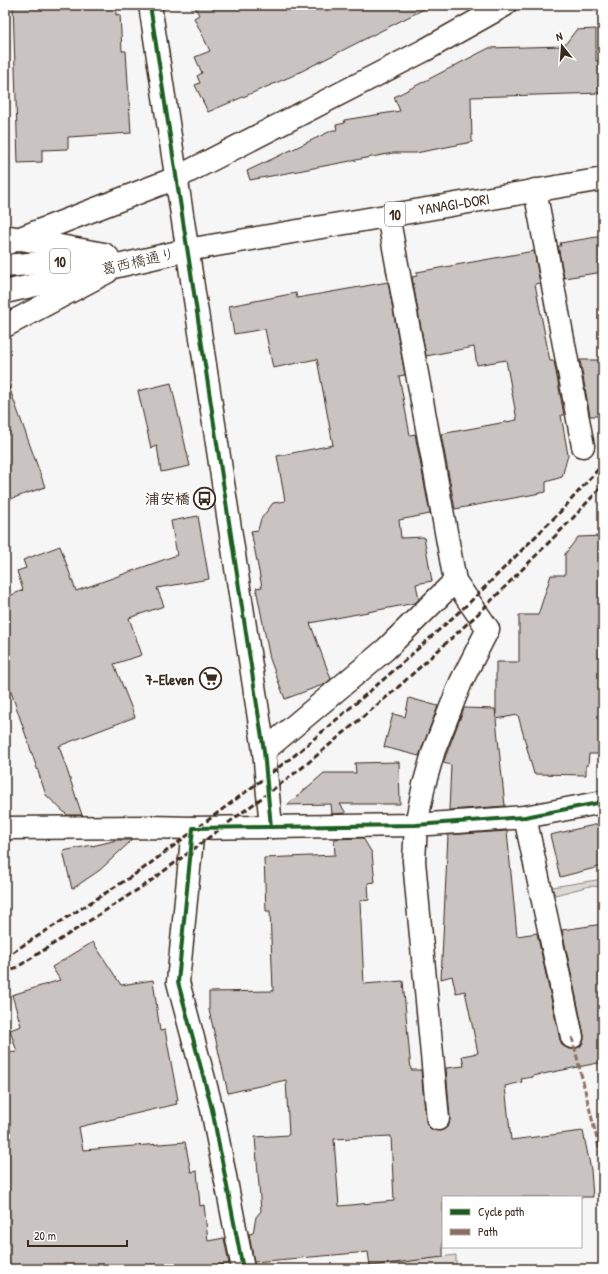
<svg xmlns="http://www.w3.org/2000/svg" width="608" height="1274" font-family="'Patrick Hand','Klee One',sans-serif">
  <style>
    .green { fill: #dbd9d6; stroke: #8b827a }
    .building { fill: #c9c3c1; stroke: #3b2a1e; fill-rule: evenodd }
    .lines { fill: none; stroke-linecap: round; stroke-linejoin: round }
    .minor-casing { stroke: #3b2a1e; stroke-width: 25 }
    .major-casing { stroke: #3b2a1e; stroke-width: 25 }
    .minor { stroke: #fff; stroke-width: 22 }
    .major { stroke: #fff; stroke-width: 22 }
    .rail { stroke: #3b2a1e; stroke-width: 3; stroke-dasharray: 6 3; stroke-linecap: butt }
    .quiet { stroke: #8d6e63; stroke-width: 3; stroke-dasharray: 6 3; stroke-linecap: butt }
    .cycleway-casing { stroke: #fff; stroke-width: 6 }
    .cycleway { stroke: #1b5e20; stroke-width: 4 }
    .labels { text-anchor: middle; dominant-baseline: central; stroke-width: 4; stroke-linejoin: round; paint-order: stroke }
    .shield { fill: #fff; stroke: #766a62; stroke-width: 1 }
    .shield-label { font-size: 14px; font-weight: bold; fill: #3b2a1e }
    .street-label { font-size: 15px; fill: #3b2a1e; stroke: #fff }
    .poi-label { font-size: 15px; font-weight: bold; fill: #3b2a1e; stroke: #fff; text-anchor: end }
  </style>
  <rect width="100%" height="100%" fill="#f7f6f6"/>
  <filter id="ink" filterUnits="userSpaceOnUse"><feTurbulence type="fractalNoise" baseFrequency=".025" numOctaves="2"/><feDisplacementMap in="SourceGraphic" scale="8" xChannelSelector="R" yChannelSelector="G"/><feConvolveMatrix kernelMatrix="1 2 1 2 8 2 1 2 1" color-interpolation-filters="sRGB"/></filter>
  <g filter="url(#ink)">
    <g class="green">
      <polygon points="603,879 603,887 590,886 555,895 552,887"/>
      <polygon points="456,1255 456,1269 371,1269 370,1266"/>
    </g>
    <g class="building">
      <polygon points="13,5 116,5 116,15 120,14 122,51 126,51 131,133 68,137 68,149 42,150 42,162 18,163"/>
      <polygon points="194,5 432,5 292,76 208,112 195,85 200,83 197,76 202,73 195,57 210,51 194,18 199,15"/>
      <polygon points="596,29 596,61 603,60 603,93 471,97 472,142 416,153 393,153 250,180 247,171 333,130 337,130 336,125 345,123 344,120 400,111 394,97 489,48 564,46 576,30"/>
      <polygon points="603,236 603,272 564,278 558,246 561,246 560,243"/>
      <polygon points="534,251 540,283 535,284 550,361 554,361 564,415 561,415 568,455 562,477 546,482 546,492 455,509 441,434 517,420 506,360 477,365 474,347 426,356 412,277 417,276 417,272"/>
      <polygon points="388,282 405,375 399,376 410,435 415,434 430,514 399,520 401,538 424,537 432,581 416,584 419,599 415,603 310,623 331,679 325,684 285,699 270,659 256,588 262,587 251,531 258,530 261,519 273,503 285,501 277,456 333,445 317,359 273,368 265,329 234,334 229,306 296,293 297,298"/>
      <polygon points="580,360 603,360 603,416 590,416"/>
      <polygon points="171,383 190,466 161,472 157,446 151,448 138,391"/>
      <polygon points="8,384 45,487 5,501 5,385"/>
      <polygon points="198,516 209,579 157,588 164,606 129,618 142,655 114,664 135,717 59,746 82,815 67,815 46,795 5,674 5,598 23,590 17,571 26,568 23,560 60,546 76,591 177,555 171,521"/>
      <polygon points="603,536 603,568 601,568 603,754 589,754 588,765 586,765 586,775 534,774 518,715 496,719 505,806 449,810 451,765 443,763 464,708 495,709 496,718 496,662 519,662 519,615 538,615 551,575 565,575 565,554 578,537"/>
      <polygon points="409,698 438,706 419,756 384,747 393,714 405,717"/>
      <polygon points="399,762 400,804 340,804 346,813 332,814 331,804 287,805 324,773 356,773 355,763"/>
      <polygon points="603,823 603,866 560,877 550,835"/>
      <path d="M507,831l10,105 20,-3 23,107 3,6 6,3h6l6,-3 3,-6v-5l-22,-105 41,-6v138l-70,14v1l-12,2 1,3 -17,4 6,54 72,-9 8,39 2,27h-150v60l-73,9 -2,-14 -114,10 -5,-28 4,-1 3,-16 5,-6 -6,-74 34,-2 -3,-55 -58,13 -19,-83v-18l64,-1 -3,-80h-4l-2,-53 71,-3 -1,-16 29,-1 9,15 3,29 -7,1 1,17 -9,1 4,83 39,-3 8,89h10l5,51 2,5 4,4 8,1 5,-2 4,-4 1,-7 -4,-50 18,-2 -2,-10 16,-3 -13,-62 -9,2 -4,-17 -11,3 7,-144zM391,1136l3,65 -55,5 -5,-67z"/>
      <polygon points="117,840 132,840 100,870 72,889 63,851 92,845 92,846"/>
      <polygon points="93,942 121,985 153,980 160,1031 165,1030 178,1100 176,1101 177,1104 79,1127 83,1150 185,1142 191,1172 197,1171 200,1206 204,1205 208,1241 224,1238 229,1264 217,1265 218,1269 9,1269 5,1252 5,1053 17,1052 10,1030 21,1026 12,995 60,980 52,967"/>
    </g>
    <g class="lines">
      <defs>
        <g id="minor">
          <polyline points="150,5 264,751 271,827"/>
          <polyline points="176,178 425,50 505,5"/>
          <polyline points="535,190 583,446"/>
          <polyline points="388,215 455,581 488,629 461,682 434,750 424,785 416,825 414,861 438,1119"/>
          <polyline points="10,237 104,254"/>
          <polyline points="5,326 107,272"/>
          <polyline points="264,751 386,649 455,581"/>
          <polyline points="525,817 572,1037"/>
          <polyline points="5,828 148,827 193,828"/>
          <polyline points="243,1269 212,1109 178,982 193,828 416,825 525,817 603,802"/>
        </g>
        <g id="major">
          <polyline points="5,244 176,178"/>
          <polyline points="5,266 108,257"/>
          <polyline points="5,292 187,250 603,179"/>
        </g>
      </defs>
      <use href="#minor" class="minor-casing"/>
      <use href="#major" class="major-casing"/>
      <use href="#minor" class="minor"/>
      <use href="#major" class="major"/>
      <g class="rail">
        <polyline points="5,957 140,871 295,755 384,679 470,602 562,510 603,464"/>
        <polyline points="5,975 148,883 303,767 395,690 481,611 572,519 603,485"/>
      </g>
      <polyline class="quiet" points="572,1037 603,1164"/>
      <defs>
        <g id="cycleway">
          <polyline points="150,5 264,751 271,827"/>
          <polyline points="243,1269 212,1109 178,982 193,828 416,825 525,817 603,802"/>
        </g>
      </defs>
      <use href="#cycleway" class="cycleway-casing"/>
      <use href="#cycleway" class="cycleway"/>
    </g>
  </g>
  <defs>
    <symbol id="bus-ring" viewBox="-11 -11 22 22"><circle r="9.5" fill="#fff" stroke="#3b2a1e" stroke-width="1.5"/><path d="M-5-6H5V4H4V6H2V4H-2V6H-4V4H-5ZM-3.5-4V0h7V-4ZM-3.5 1.2v1.5H-2V1.2ZM2 1.2v1.5H3.5V1.2Z" fill="#3b2a1e"/></symbol>
    <symbol id="supermarket-ring" viewBox="-11 -11 22 22"><circle r="9.5" fill="#fff" stroke="#3b2a1e" stroke-width="1.5"/><path d="M-6-5.5h2.5l.6 2H6L4.5 2H-2.5L-4.4-4H-6ZM-1.5 3.2a1.3 1.3 0 1 0 .1 0ZM3 3.2a1.3 1.3 0 1 0 .1 0Z" fill="#3b2a1e"/></symbol>
  </defs>
  <g fill-rule="evenodd">
    <use href="#bus-ring" x="192" y="486" width="25" height="25"/>
    <use href="#supermarket-ring" x="198" y="666" width="25" height="25"/>
  </g>
  <g class="labels">
    <g class="shield">
      <rect x="385" y="202" width="20" height="24" rx="3"/>
      <rect x="50" y="249" width="20" height="24" rx="3"/>
    </g>
    <g class="shield-label">
      <text x="395" y="214">10</text>
      <text x="60" y="261">10</text>
    </g>
    <g class="street-label">
      <text transform="translate(454 204) rotate(-9)">YANAGI-DORI</text>
      <text transform="translate(138 261) rotate(-13)">葛西橋通り</text>
    </g>
    <g class="poi-label">
      <text x="190" y="498">浦安橋</text>
      <text x="194" y="679">7-Eleven</text>
    </g>
  </g>
  <rect width="608" height="1274" fill="none" stroke="#fff" stroke-width="20"/>
  <rect x="10" y="10" width="588" height="1254" fill="none" stroke="#3b2a1e" stroke-width="1.5" filter="url(#ink)"/>
  <rect x="442" y="1196" width="140" height="52" fill="#ffffff" stroke="#b1aaa5"/>
  <rect x="450" y="1209" width="20" height="6" fill="#1b5e20" stroke="#b1aaa5"/>
  <text x="478" y="1216" font-size="12" fill="#3b2a1e">Cycle path</text>
  <rect x="450" y="1229" width="20" height="6" fill="#8d6e63" stroke="#b1aaa5"/>
  <text x="478" y="1236" font-size="12" fill="#3b2a1e">Path</text>
  <g transform="translate(562 46) rotate(343)" stroke="#ffffff" stroke-width="3" paint-order="stroke">
  <path d="M0-3L7 15L0 10L-7 15Z" fill="#3b2a1e"/>
  <text y="-6" font-size="11" font-weight="bold" text-anchor="middle" fill="#3b2a1e">N</text>
  </g>
  <path d="M28 1240v6h99v-6" fill="none" stroke="#3b2a1e" stroke-width="2"/>
  <text x="34" y="1240" font-size="12" fill="#3b2a1e" stroke="#ffffff" stroke-width="3" paint-order="stroke">20 m</text>
</svg>
